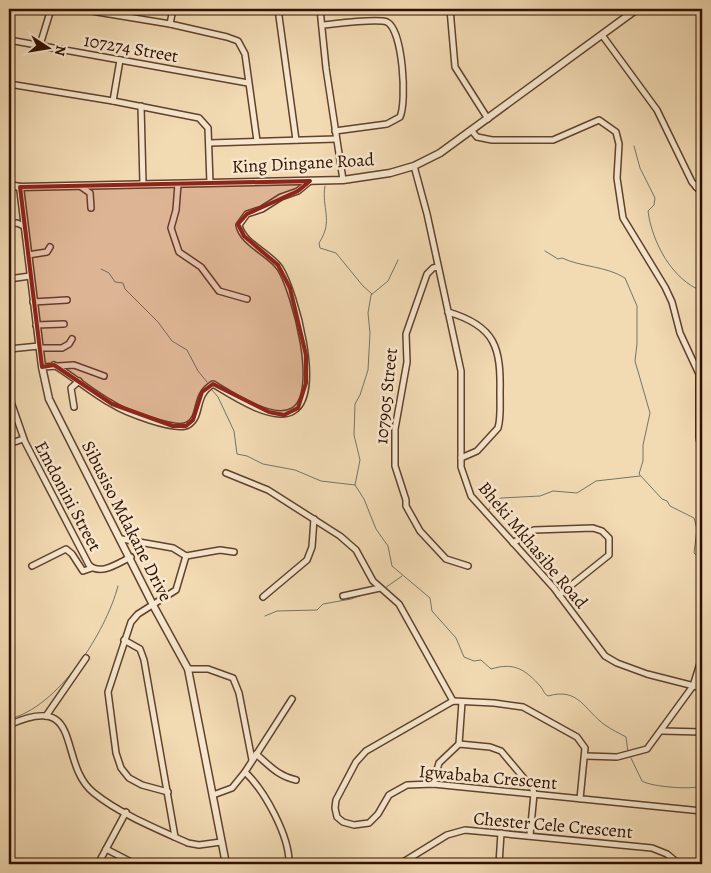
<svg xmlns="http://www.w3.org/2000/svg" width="711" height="873" font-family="Alegreya,serif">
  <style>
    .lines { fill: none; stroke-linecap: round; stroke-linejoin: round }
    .stream { stroke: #707669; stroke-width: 1 }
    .minor-casing { stroke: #60422e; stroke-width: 8 }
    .tertiary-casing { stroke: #60422e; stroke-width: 9 }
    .minor { stroke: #f7e7ce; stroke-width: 5 }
    .tertiary { stroke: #f7e7ce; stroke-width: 6 }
    .marked { fill: #8f2418; fill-opacity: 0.2; stroke: #8f2418; stroke-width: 4; stroke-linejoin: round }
    .labels { text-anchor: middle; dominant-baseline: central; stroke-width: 5; stroke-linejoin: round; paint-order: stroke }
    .street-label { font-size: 18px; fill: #2f1001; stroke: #f7e7ce }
  </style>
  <rect width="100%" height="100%" fill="#f2dab3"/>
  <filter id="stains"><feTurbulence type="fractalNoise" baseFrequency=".004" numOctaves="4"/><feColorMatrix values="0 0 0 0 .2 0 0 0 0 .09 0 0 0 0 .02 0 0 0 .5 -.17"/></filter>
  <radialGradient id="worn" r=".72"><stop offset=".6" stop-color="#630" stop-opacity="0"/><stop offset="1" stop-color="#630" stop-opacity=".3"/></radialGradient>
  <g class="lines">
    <g class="stream">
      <path d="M634,146l6,22 15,30 -1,7 -6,6c4,31 24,69 54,80"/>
      <path d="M325,186c-4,22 9,34 -6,57l1,5 16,5 27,33 9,8"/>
      <path d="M545,251l13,8 4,-1c19,9 44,8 63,20l12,28v38l-2,17 15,52 -7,32v16l-4,13 23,25 5,2 3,5 24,12 3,11 -3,24 8,8"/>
      <path d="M398,260l-10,21 -17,14 -3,18 2,20 -2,37 -8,25 -5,9 -1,31 6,25 -5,25 9,14 12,30 12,17 4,20 38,32 2,13 24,27 8,19 10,4 7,-1 10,9c23,-7 34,0 50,18 3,4 3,7 7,9 31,-9 36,14 57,29 7,5 14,8 21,12l2,15"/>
      <polyline points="101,269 109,273 115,282 123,283 125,289 158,322 172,341 187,350 198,371 207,382"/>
      <polyline points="212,390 218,397 234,431 237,454 247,456 263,464 295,470 321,481 355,485"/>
      <polyline points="488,511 494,502 501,498 540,496 553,491 577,493 596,481 640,476"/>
      <polyline points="385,588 402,576"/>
      <polyline points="265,616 277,611 317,610 323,604 351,599 365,594"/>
      <path d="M9,719c49,-11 97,-87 109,-133"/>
      <path d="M631,758l11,23c10,6 50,9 60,5"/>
    </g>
    <defs>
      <g id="minor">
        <polyline points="79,9 170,24 227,37 238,41 245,54 257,141"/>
        <polyline points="278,9 296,140"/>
        <polyline points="320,9 326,68 343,180"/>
        <polyline points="450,9 455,67 488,119"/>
        <polyline points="170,24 173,9"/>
        <path d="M322,25c12,-1 55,-7 65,-3 16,8 20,80 13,95l-13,7 -52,7"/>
        <polyline points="602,35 657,110 692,182 702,193"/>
        <polyline points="9,40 248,83"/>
        <polyline points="40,45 51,9"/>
        <polyline points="9,84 113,101 199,118 208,128 210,183"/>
        <polyline points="113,101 120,60"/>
        <polyline points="141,106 143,184"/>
        <polyline points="472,131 477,137 492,140 553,140 599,120 616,132 619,144 617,178 623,218 665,287 672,302 680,333 699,374 699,438 702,453"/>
        <polyline points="210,143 336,139"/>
        <polyline points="414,166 427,214 461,371 461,467 471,496 554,588 605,656 617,663 647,674 702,688"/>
        <polyline points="178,184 176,210 171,228 179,252 201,267 219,291 247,299"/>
        <polyline points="80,186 90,193 91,208"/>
        <polyline points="696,187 702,181"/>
        <polyline points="9,224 17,223 24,226"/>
        <polyline points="28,255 47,252 50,247"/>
        <polyline points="438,267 433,268 427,274 406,334 407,362 395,429 395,466 406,500 406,506 420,531 446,559 468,566"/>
        <polyline points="9,279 30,276"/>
        <polyline points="33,302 67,300"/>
        <path d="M448,312c48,14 53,36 52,82 0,11 1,24 -2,34l-21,23 -16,7"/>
        <polyline points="36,325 64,324"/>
        <polyline points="39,348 62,348 69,344 72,339"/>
        <polyline points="9,349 39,346"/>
        <path d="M54,365c20,12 38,28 58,39 12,8 64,28 76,21 15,-9 5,-29 25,-41 18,11 60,39 80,27 30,-16 2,-119 -13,-143 -10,-15 -38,-25 -41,-43l8,-11 15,-5 19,-12 17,-6 12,-10"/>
        <polyline points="42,367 74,365 104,376"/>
        <path d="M9,396l16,46 64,123c12,11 29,-2 42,-8"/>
        <polyline points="74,407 71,388 79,381"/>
        <polyline points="9,444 23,439"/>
        <polyline points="226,473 268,490 340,536 356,550 373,581 399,604 453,701"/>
        <polyline points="122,539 173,548 186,556 220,550 234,552"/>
        <polyline points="513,543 534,530 593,528 602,531 609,538 609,555 559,595"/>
        <polyline points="32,566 66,549 72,554 83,571 92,568"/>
        <polyline points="343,596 380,588"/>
        <polyline points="263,597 307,560 312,547 314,519"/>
        <polyline points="124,640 140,649 144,660 175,837"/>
        <polyline points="188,669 208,669 233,678 239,693 252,760"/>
        <polyline points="46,716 86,658"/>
        <path d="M9,725c77,-35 47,38 85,68 26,21 63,36 94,50l11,2 22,-3"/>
        <polyline points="662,731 702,732"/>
        <polyline points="459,744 462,702"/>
        <path d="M256,754c14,12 22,22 40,26"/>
        <polyline points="586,756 617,757 647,749 693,686 702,657"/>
        <path d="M245,772c20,19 45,65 44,92"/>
        <polyline points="433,784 439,763 459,744 490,747 501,751 533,789 534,794 530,835"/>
        <polyline points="168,792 142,785 129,778 121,768 116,753 108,692 131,622 138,614 176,590 186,556"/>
        <polyline points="213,795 232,788 245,772 292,699"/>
        <polyline points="580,799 585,748 577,737 523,707 494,703 453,701 366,751 356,762 336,800 335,808 337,817 343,822 354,825 369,823 378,814 389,795 407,785 433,784 692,810 702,811"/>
        <polyline points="106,849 135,864"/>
        <polyline points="98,864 126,812"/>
        <polyline points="400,864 447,835 465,830 652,848 667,854 679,864"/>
        <polyline points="499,864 501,833"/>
      </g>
      <g id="tertiary">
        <polyline points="9,185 20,187 343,180 390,173 414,166 440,153 637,9"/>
        <polyline points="20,187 42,367 49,399 153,605 188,669 226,864"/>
      </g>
    </defs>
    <use href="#minor" class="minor-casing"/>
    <use href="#tertiary" class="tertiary-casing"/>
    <use href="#minor" class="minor"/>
    <use href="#tertiary" class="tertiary"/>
  </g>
  <path class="marked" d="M310,181l-12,10 -51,23 -9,10 6,12 34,29 12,23 16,67v28l-8,25 -14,7 -15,-3 -56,-28 -11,8 -9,28 -7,6h-13l-61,-22 -58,-39 -12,2 -22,-180z"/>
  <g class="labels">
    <g class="street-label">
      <text transform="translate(131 48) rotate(10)">107274 Street</text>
      <text transform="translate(303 163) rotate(-3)">King Dingane Road</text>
      <text transform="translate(386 396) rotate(-84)">107905 Street</text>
      <text transform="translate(68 496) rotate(62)">Emdonini Street</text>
      <text transform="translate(127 521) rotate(63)">Sibusiso Mdakane Drive</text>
      <text transform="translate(533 545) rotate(50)">Bheki Mkhasibe Road</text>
      <text transform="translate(488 777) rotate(5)">Igwababa Crescent</text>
      <text transform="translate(553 825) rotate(5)">Chester Cele Crescent</text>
    </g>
  </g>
  <rect width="711" height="873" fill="none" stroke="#f2dab3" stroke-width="30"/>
  <rect x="10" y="10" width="691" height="853" fill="none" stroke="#2f1001" stroke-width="2.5"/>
  <rect x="15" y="15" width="681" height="843" fill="none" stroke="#2f1001"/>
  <g transform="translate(48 48) rotate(102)" stroke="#f7e7ce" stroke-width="4" paint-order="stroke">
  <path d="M0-4L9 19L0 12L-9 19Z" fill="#2f1001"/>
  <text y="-8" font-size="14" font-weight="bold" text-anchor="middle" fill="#2f1001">N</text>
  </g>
  <rect width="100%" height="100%" filter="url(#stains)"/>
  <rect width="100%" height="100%" fill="url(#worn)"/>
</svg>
